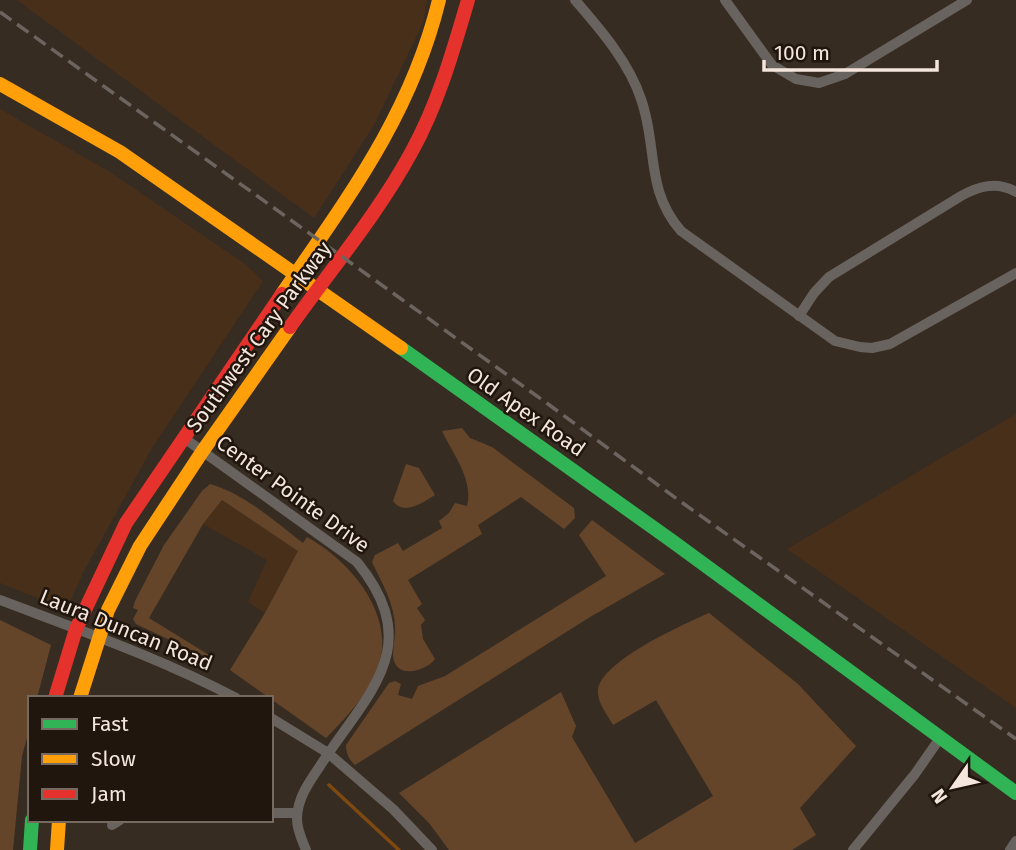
<svg xmlns="http://www.w3.org/2000/svg" width="1016" height="850" font-family="'Fira Sans',sans-serif">
  <style>
    .built { fill: #482f1a }
    .green { fill: #65452a }
    .lines { fill: none; stroke-linecap: round; stroke-linejoin: round }
    .stream { stroke: #7e4910; stroke-width: 3.5 }
    .street { stroke: #68635e; stroke-width: 10 }
    .fast { stroke: #30b455; stroke-width: 14 }
    .slow { stroke: #ff9f0a; stroke-width: 14 }
    .jam { stroke: #e5322d; stroke-width: 14 }
    .rail { stroke: #6c655f; stroke-width: 3.5; stroke-dasharray: 14 7; stroke-linecap: butt }
    .labels { text-anchor: middle; dominant-baseline: central; stroke-width: 5; stroke-linejoin: round; paint-order: stroke }
    .street-label { font-size: 21px; fill: #f4e6dc; stroke: #20160e }
  </style>
  <rect width="100%" height="100%" fill="#372c22"/>
  <g class="built">
    <polygon points="17,0 427,0 423,23 374,125 314,218"/>
    <polygon points="0,109 110,172 245,264 263,281 152,448 84,571 68,606 62,608 0,583"/>
    <polygon points="1016,414 1016,708 787,549"/>
    <polygon points="222,500 299,551 265,613 248,602 267,560 203,524"/>
  </g>
  <g class="green">
    <path d="M462,428l8,10 22,9 82,61 1,10 -11,11 -43,-32 -43,28 4,9 -74,46 14,24 -5,4 8,12 -4,5 2,14 12,20c-8,11 -35,20 -41,2 -3,-9 2,-23 1,-33 0,-23 -13,-45 -23,-66l3,-7 23,-12 5,8 39,-23 -3,-7 10,-8 6,-10 12,3c7,-26 -14,-52 -25,-75z"/>
    <path d="M406,464l13,4 16,27c-13,8 -31,21 -42,6z"/>
    <path d="M210,484c35,10 64,37 93,59l4,-6c42,23 88,76 72,127 -9,28 -32,53 -53,74l-96,-68 35,-57 33,-62 -76,-51 -19,24 -54,94 60,37 -1,3 -72,-34 -3,-5 5,-9 -5,-2 2,-7 29,-56 38,-54z"/>
    <path d="M592,520l73,54 -75,43 -235,148c-6,-5 -9,-12 -9,-20l43,-62 6,-2 6,3 -3,11 14,4 6,-13 27,-10 161,-100 -27,-41z"/>
    <path d="M709,613l89,71 58,62 -56,62 16,27 -24,15h-343l-20,-27 -30,-30 162,-101 15,34 -4,11 63,106 78,-47 -57,-96 -43,25c-6,-11 -16,-22 -15,-35 3,-29 86,-66 111,-77z"/>
    <polygon points="0,620 51,645 37,698 30,698 30,727 22,756 13,850 0,850"/>
  </g>
  <g class="lines">
    <polyline class="stream" points="329,785 399,850"/>
    <g class="street">
      <path d="M575,0c25,29 54,62 66,99 17,48 4,91 40,132l154,110 25,6 12,1 18,-4 126,-71"/>
      <polyline points="725,0 772,65 796,79 819,83 845,74 967,0"/>
      <path d="M799,316l15,-23 15,-16 132,-81c18,-10 36,-15 55,-4"/>
      <path d="M184,438l173,124c70,86 9,132 -37,204 -11,16 -23,33 -23,53 0,11 5,21 9,31"/>
      <path d="M0,600c79,30 160,58 236,98"/>
      <polyline points="271,718 328,753 393,809 432,850"/>
      <polyline points="271,813 297,813"/>
      <polyline points="112,825 120,820"/>
      <polyline points="853,850 915,774 940,738"/>
      <polyline points="1010,850 1016,841"/>
    </g>
    <g class="fast">
      <polyline points="401,348 672,541 1016,793"/>
      <polyline points="30,850 32,820"/>
    </g>
    <g class="slow">
      <polyline points="0,84 120,152 401,348"/>
      <path d="M282,294c65,-95 129,-179 157,-294"/>
      <polyline points="80,698 108,610 140,546 202,452 290,327"/>
      <polyline points="57,850 59,820"/>
    </g>
    <g class="jam">
      <path d="M290,327c41,-58 88,-113 122,-176 26,-47 41,-100 56,-151"/>
      <polyline points="55,698 76,629 126,523 282,294"/>
    </g>
    <polyline class="rail" points="0,12 548,404 677,499 1016,739"/>
  </g>
  <g class="labels">
    <g class="street-label">
      <text transform="translate(259 337) rotate(-54)">Southwest Cary Parkway</text>
      <text transform="translate(526 412) rotate(35)">Old Apex Road</text>
      <text transform="translate(293 494) rotate(36)">Center Pointe Drive</text>
      <text transform="translate(126 630) rotate(22)">Laura Duncan Road</text>
    </g>
  </g>
  <rect x="28" y="696" width="245" height="126" fill="#20160e" stroke="#756960" stroke-width="2"/>
  <rect x="42" y="719" width="35" height="10" fill="#30b455" stroke="#756960" stroke-width="2"/>
  <text x="91" y="731" font-size="21" fill="#f4e6dc">Fast</text>
  <rect x="42" y="754" width="35" height="10" fill="#ff9f0a" stroke="#756960" stroke-width="2"/>
  <text x="91" y="766" font-size="21" fill="#f4e6dc">Slow</text>
  <rect x="42" y="789" width="35" height="10" fill="#e5322d" stroke="#756960" stroke-width="2"/>
  <text x="91" y="801" font-size="21" fill="#f4e6dc">Jam</text>
  <g transform="translate(953 787) rotate(236)" stroke="#20160e" stroke-width="5" paint-order="stroke">
  <path d="M0-5L12 26L0 18L-12 26Z" fill="#f4e6dc"/>
  <text y="-10" font-size="19" font-weight="bold" text-anchor="middle" fill="#f4e6dc">N</text>
  </g>
  <path d="M764 60v10h173v-10" fill="none" stroke="#f4e6dc" stroke-width="3.5"/>
  <text x="774" y="60" font-size="21" fill="#f4e6dc" stroke="#20160e" stroke-width="5" paint-order="stroke">100 m</text>
</svg>
